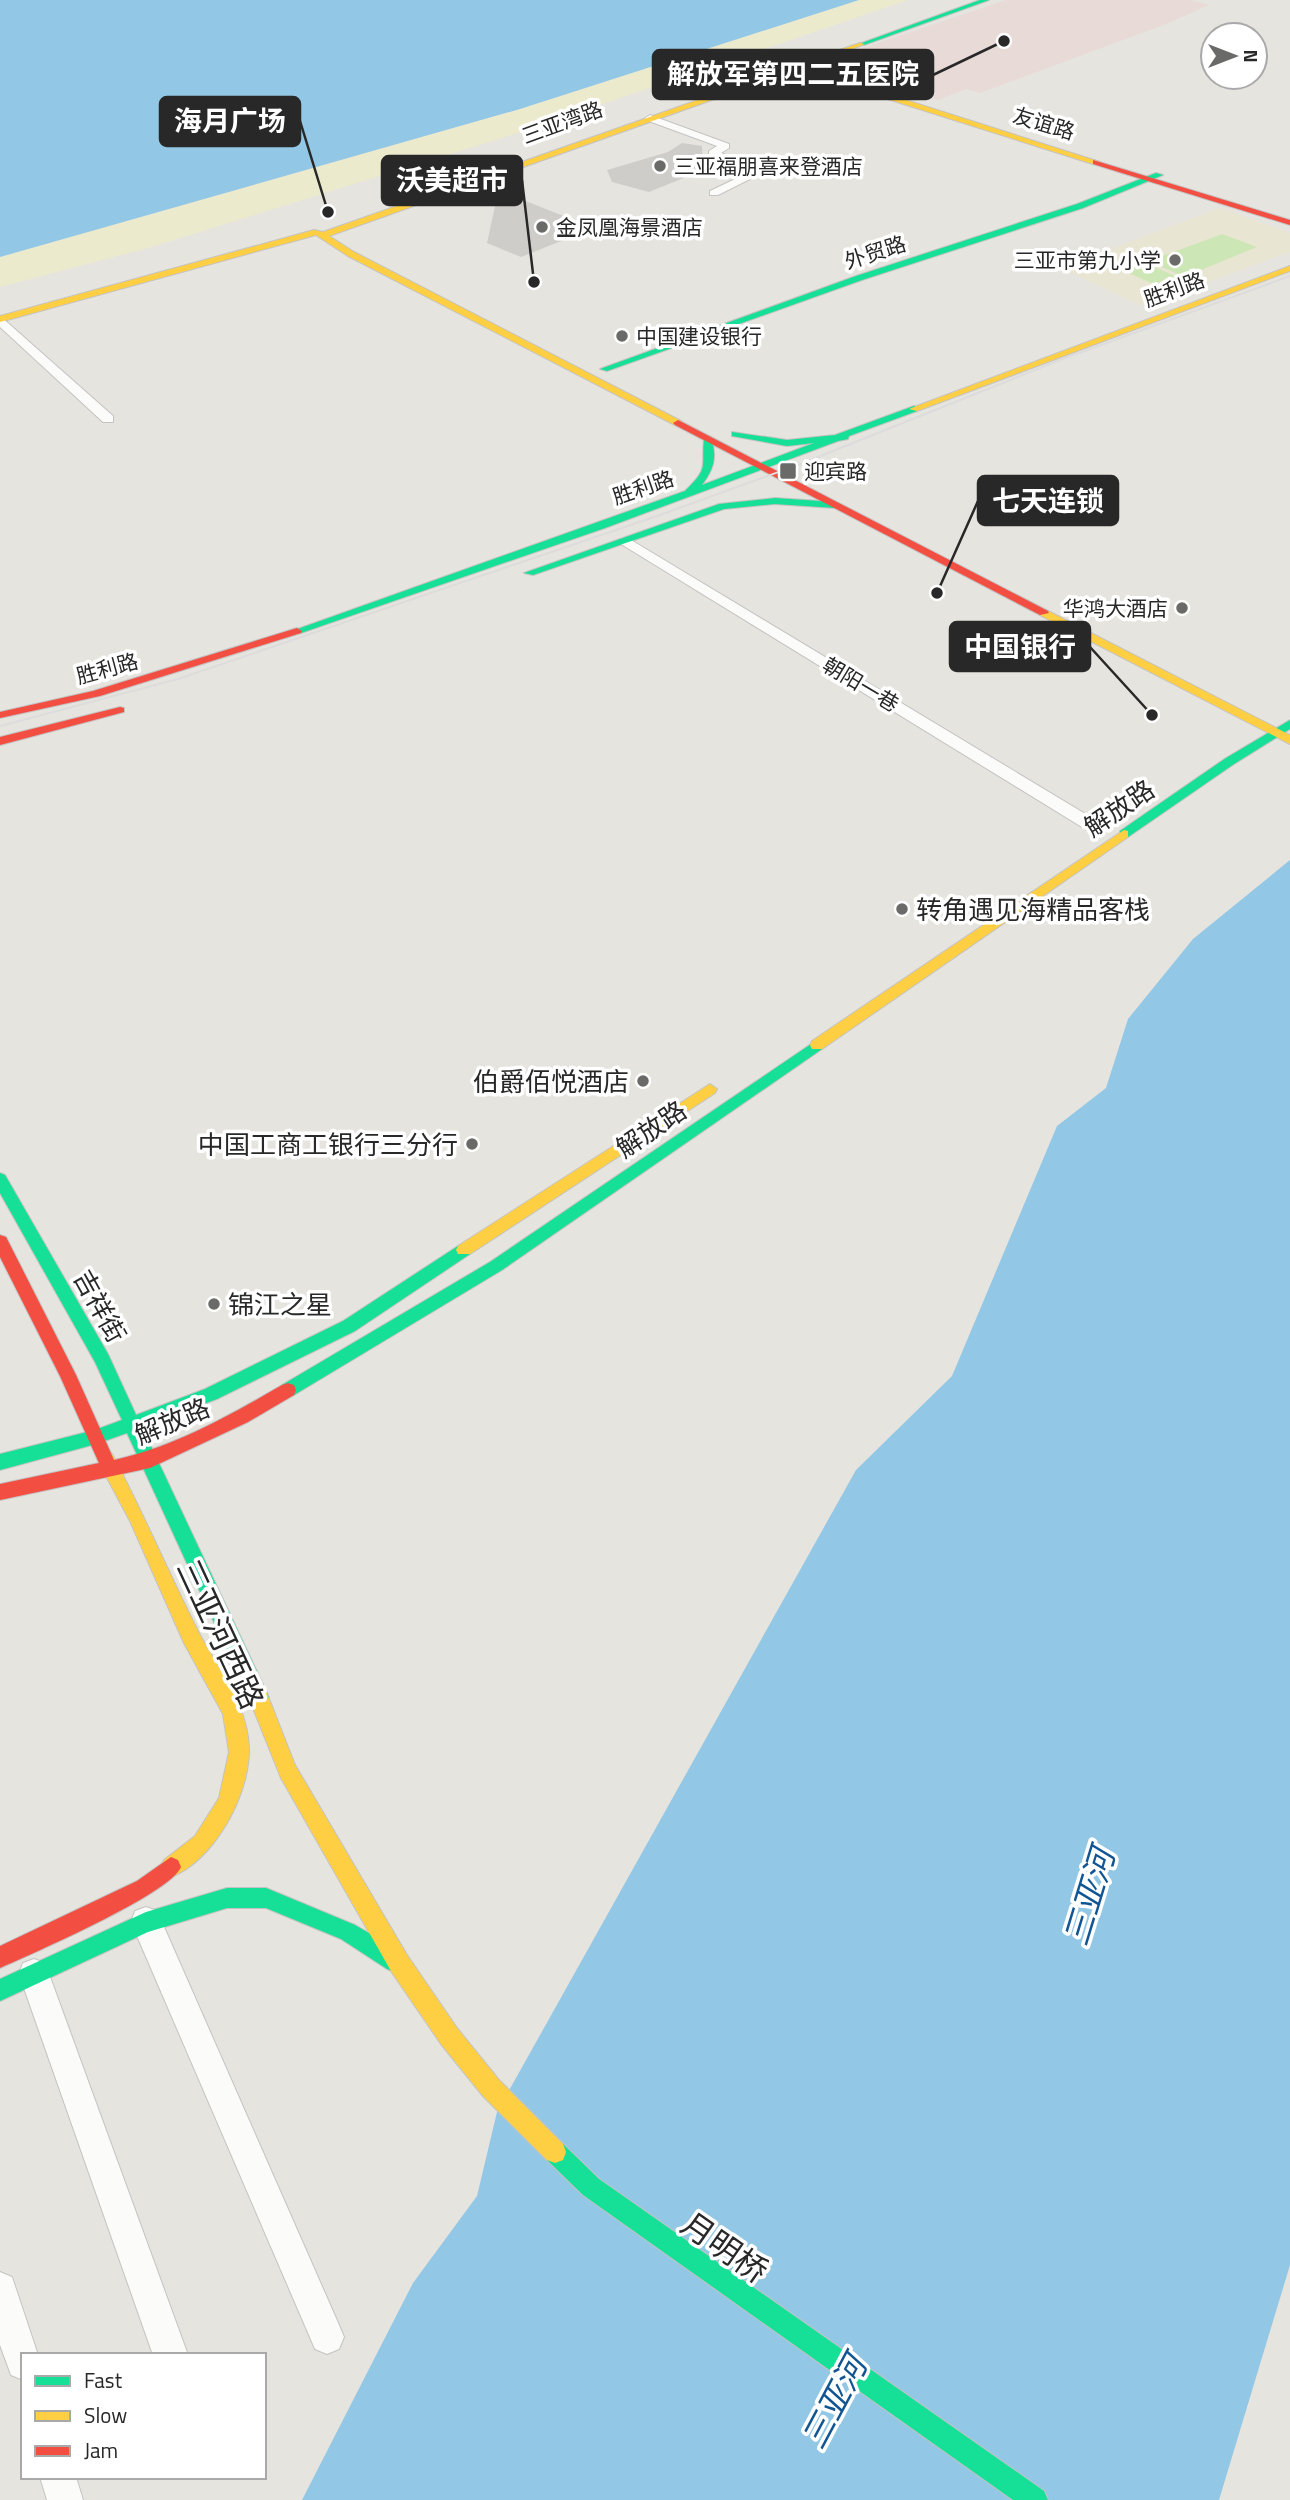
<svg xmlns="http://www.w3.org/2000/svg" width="1290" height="2500" font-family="'Titillium Web','Noto Sans SC',sans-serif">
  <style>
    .education { fill: #e9e5d3 }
    .medical { fill: #e8dad6 }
    .sand { fill: #ebeacc }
    .pitch { fill: #cde6b5 }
    .water { fill: #93c7e6 }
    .building { fill: #cfcdc9 }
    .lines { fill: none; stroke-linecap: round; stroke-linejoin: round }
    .street-casing { stroke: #c4c3c3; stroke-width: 2 }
    .fast-casing { stroke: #c4c3c3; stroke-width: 2 }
    .slow-casing { stroke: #c4c3c3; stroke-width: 2 }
    .jam-casing { stroke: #c4c3c3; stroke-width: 2 }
    .street { fill: #fbfbfa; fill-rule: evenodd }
    .fast { fill: #16e098; fill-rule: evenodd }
    .slow { fill: #ffcf43; fill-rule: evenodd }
    .jam { fill: #f24e42; fill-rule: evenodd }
    .tram { stroke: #dddcdd; stroke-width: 2 }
    .poi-dot { fill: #6a6a68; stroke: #fff; stroke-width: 2.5 }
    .labels { text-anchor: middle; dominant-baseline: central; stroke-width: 7; stroke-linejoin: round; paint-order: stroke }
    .far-street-label { font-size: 21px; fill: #282828; stroke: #fff }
    .far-poi-label { font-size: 21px; fill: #282828; stroke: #fff; text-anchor: start }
    .street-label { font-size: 26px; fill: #282828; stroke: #fff }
    .poi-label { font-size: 26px; fill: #282828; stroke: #fff; text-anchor: start }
    .near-street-label { font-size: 32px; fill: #282828; stroke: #fff }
    .near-water-label { font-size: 33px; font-style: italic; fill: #115693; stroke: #fff }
    .leader { fill: none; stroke: #282828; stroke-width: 2.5 }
    .callout-dot { fill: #282828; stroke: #fff; stroke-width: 2.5 }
    .callout { fill: #282828; stroke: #282828; stroke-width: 2.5 }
    .callout-label { font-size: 28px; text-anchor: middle; font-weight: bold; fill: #fff }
  </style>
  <rect width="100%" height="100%" fill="#e6e4de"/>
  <polygon class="education" points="1220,208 1290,233 1290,252 1143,306 1060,268"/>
  <polygon class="medical" points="1006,0 1191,0 1209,5 1166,24 980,93 966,89 938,100 818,63"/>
  <polygon class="sand" points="859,0 908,0 518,133 148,248 0,287 0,257 520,109"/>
  <g class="pitch">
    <polygon points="1222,234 1257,247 1184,277 1149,261"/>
    <polygon points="1145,263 1187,281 1165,289 1124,271"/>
  </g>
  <g class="water">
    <polygon points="0,0 859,0 520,109 0,257"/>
    <polygon points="1290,860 1290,2265 1219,2500 302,2500 413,2283 477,2196 497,2112 856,1470 952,1376 1057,1126 1106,1088 1128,1019 1193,939"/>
  </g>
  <g class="building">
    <polygon points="682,143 702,146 703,164 696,173 649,192 612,182 607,170 668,152"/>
    <polygon points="518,198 594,228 521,257 487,243 495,206"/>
  </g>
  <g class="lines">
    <defs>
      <g id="street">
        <polygon points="650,115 729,144 729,148 721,153 766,171 718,195 710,195 710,191 752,171 709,155 709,151 717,146 646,120 645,118"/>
        <polygon points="0,316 113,416 113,422 103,422 0,327"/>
        <polygon points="626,537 1102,824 1105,828 1102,832 1090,832 621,544 619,541"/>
        <polygon points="146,1907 157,1911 339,2325 344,2337 339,2349 327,2354 315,2349 131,1922 135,1911"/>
        <polygon points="34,1959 45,1963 49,1974 188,2355 153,2355 19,1974 23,1963"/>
        <polygon points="0,2272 12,2277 38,2355 23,2355 23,2380 11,2375 0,2345"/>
        <polygon points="40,2477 76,2477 83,2500 47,2500"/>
      </g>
      <g id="fast">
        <polygon points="980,0 989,0 864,45 859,44"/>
        <polygon points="1156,173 1163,175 1083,208 862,280 607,371 600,369 856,276 1077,204"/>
        <path d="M914,406l5,3 -2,2 -68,25 -1,3 -10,2 -233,87 -304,105 -9,-2 393,-140c25,-24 16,-24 19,-52l8,2c5,18 1,29 -10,44l112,-42 -27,3 -55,-10v-4l55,8 48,-5z"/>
        <polygon points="775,498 835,502 840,505 835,508 775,504 724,509 533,575 524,573 719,504"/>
        <polygon points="1290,720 1290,729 1234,764 1128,837 1120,837 1120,831 1226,758"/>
        <polygon points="817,1040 822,1041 824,1045 822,1049 502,1270 294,1395 288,1397 282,1395 280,1390 282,1385 490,1262"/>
        <polygon points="0,1173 5,1175 108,1354 136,1415 205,1389 343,1321 458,1246 470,1246 472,1250 470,1254 355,1331 217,1399 142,1427 266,1691 269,1698 266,1705 259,1707 252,1705 127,1433 96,1444 0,1470 0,1454 95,1430 122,1420 95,1362 0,1193"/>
        <polygon points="227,1888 266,1888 355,1925 403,1953 406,1961 403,1969 395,1972 387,1969 341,1939 266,1908 227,1908 148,1932 0,2001 0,1979 146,1912"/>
        <polygon points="555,2141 563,2144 599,2179 1044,2491 1048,2500 1013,2500 583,2195 547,2160 544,2152 547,2144"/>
      </g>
      <g id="slow">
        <polygon points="860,43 865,44 802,67 1100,162 1093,164 796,70 329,236 354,252 681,421 681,425 675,425 348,256 316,235 0,322 0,316 314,230 323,232 789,68 783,65 783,63 796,65"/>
        <polygon points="1290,266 1290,271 917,411 909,409"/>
        <polygon points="1040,611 1048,611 1290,735 1290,744 1040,615"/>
        <polygon points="1124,830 1128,831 1128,837 822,1049 812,1049 810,1045 812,1041"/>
        <polygon points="710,1084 717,1089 715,1093 470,1254 458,1254 456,1250 458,1246"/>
        <path d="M106,1451l6,3c31,58 56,118 86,177 19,38 52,76 51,121 -1,45 -35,108 -78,125l-7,-3 -3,-7 3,-7 31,-24 24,-38 10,-46 -6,-38 -39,-71 -54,-122 -33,-62 3,-5z"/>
        <polygon points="259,1689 266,1691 295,1765 407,1955 457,2028 499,2080 563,2144 566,2152 563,2160 555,2163 547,2160 483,2096 441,2044 391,1971 281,1778 249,1698 252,1691"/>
      </g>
      <g id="jam">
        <polygon points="1093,160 1290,220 1290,225 1093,164"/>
        <polygon points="678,420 1048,611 1049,613 1040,615 675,425 673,423"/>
        <polygon points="297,628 302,631 301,633 100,696 0,718 0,712 93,691"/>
        <polygon points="120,707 124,708 124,712 0,745 0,737"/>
        <path d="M0,1235l6,2 70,138 38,85c60,-13 115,-44 168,-75l6,-2 6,2 2,5 -2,5 -46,27 -98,46 -150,32v-16l99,-21 -39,-87 -60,-119z"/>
        <path d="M171,1857l7,3 3,7c-10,26 -149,87 -181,101v-22l137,-65z"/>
      </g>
    </defs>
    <use href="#street" class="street-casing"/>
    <use href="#fast" class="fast-casing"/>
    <use href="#slow" class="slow-casing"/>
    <use href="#jam" class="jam-casing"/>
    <use href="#street" class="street"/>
    <use href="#fast" class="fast"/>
    <use href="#slow" class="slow"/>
    <use href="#jam" class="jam"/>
    <polyline class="tram" points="0,726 178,679 657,516 798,465 1060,360 1290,276"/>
  </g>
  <g class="poi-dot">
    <circle cx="660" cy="166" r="7"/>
    <circle cx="542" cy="227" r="7"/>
    <circle cx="1175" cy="260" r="7"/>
    <circle cx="622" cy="336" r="7"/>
    <rect x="779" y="462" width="18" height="18" rx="3.5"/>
    <circle cx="1182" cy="608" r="7"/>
    <circle cx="902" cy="909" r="7"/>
    <circle cx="643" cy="1081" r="7"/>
    <circle cx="472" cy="1144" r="7"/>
    <circle cx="214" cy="1304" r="7"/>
  </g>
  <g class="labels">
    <g class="far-street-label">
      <text transform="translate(562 122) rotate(-20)">三亚湾路</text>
      <text transform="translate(1044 123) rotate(17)">友谊路</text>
      <text transform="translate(875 252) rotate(-18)">外贸路</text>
      <text transform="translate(1174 289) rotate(-20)">胜利路</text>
      <text transform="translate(643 487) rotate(-19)">胜利路</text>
      <text transform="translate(107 668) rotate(-15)">胜利路</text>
      <text transform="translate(861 684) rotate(31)">朝阳一巷</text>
    </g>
    <g class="far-poi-label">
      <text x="674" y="166">三亚福朋喜来登酒店</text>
      <text x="556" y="227">金凤凰海景酒店</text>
      <text x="1161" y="260" text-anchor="end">三亚市第九小学</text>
      <text x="636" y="336">中国建设银行</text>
      <text x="804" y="471">迎宾路</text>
      <text x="1168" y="608" text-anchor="end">华鸿大酒店</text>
    </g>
    <g class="street-label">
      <text transform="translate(1119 808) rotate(-34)">解放路</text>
      <text transform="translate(651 1129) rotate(-34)">解放路</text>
      <text transform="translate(100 1306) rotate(61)">吉祥街</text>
      <text transform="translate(172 1421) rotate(-23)">解放路</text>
    </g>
    <g class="poi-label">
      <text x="916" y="909">转角遇见海精品客栈</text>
      <text x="629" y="1081" text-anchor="end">伯爵佰悦酒店</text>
      <text x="458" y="1144" text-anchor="end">中国工商工银行三分行</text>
      <text x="228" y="1304">锦江之星</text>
    </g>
    <g class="near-street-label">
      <text transform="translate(221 1634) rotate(65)">三亚河西路</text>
      <text transform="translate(725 2247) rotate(35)">月明桥</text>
    </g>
    <g class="near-water-label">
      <text transform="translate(1089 1897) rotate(-73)">三亚河</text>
      <text transform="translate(834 2402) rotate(-62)">三亚河</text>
    </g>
  </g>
  <path class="leader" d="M1004 41L933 75M328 212L300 121M534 282L522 180M937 593L978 501M1152 715L1090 647"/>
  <g class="callout-dot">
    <circle cx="1004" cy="41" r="7"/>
    <circle cx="328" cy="212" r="7"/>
    <circle cx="534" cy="282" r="7"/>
    <circle cx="937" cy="593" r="7"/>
    <circle cx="1152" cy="715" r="7"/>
  </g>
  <g class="callout">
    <rect x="653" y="50" width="280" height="49" rx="7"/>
    <rect x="160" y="97" width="140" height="49" rx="7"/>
    <rect x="382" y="156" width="140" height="49" rx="7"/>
    <rect x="978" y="476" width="140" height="49" rx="7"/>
    <rect x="950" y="622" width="140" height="49" rx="7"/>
  </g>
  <g class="callout-label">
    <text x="793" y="84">解放军第四二五医院</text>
    <text x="230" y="131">海月广场</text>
    <text x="452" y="190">沃美超市</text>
    <text x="1048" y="511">七天连锁</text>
    <text x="1020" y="657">中国银行</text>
  </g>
  <rect x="21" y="2353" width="245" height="126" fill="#ffffff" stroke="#a9a9a9" stroke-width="2"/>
  <rect x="35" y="2376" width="35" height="10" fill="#16e098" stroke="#a9a9a9" stroke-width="2"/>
  <text x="84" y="2388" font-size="21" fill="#282828">Fast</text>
  <rect x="35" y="2411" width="35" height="10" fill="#ffcf43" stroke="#a9a9a9" stroke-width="2"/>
  <text x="84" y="2423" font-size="21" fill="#282828">Slow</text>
  <rect x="35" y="2446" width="35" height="10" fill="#f24e42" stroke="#a9a9a9" stroke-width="2"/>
  <text x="84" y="2458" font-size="21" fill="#282828">Jam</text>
  <g transform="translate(1234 56) rotate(90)"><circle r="33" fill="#ffffff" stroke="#a9a9a9" stroke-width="2"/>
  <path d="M0-5L12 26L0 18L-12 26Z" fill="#6a6a68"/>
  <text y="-10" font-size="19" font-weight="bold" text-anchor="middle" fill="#282828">N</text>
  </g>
</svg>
